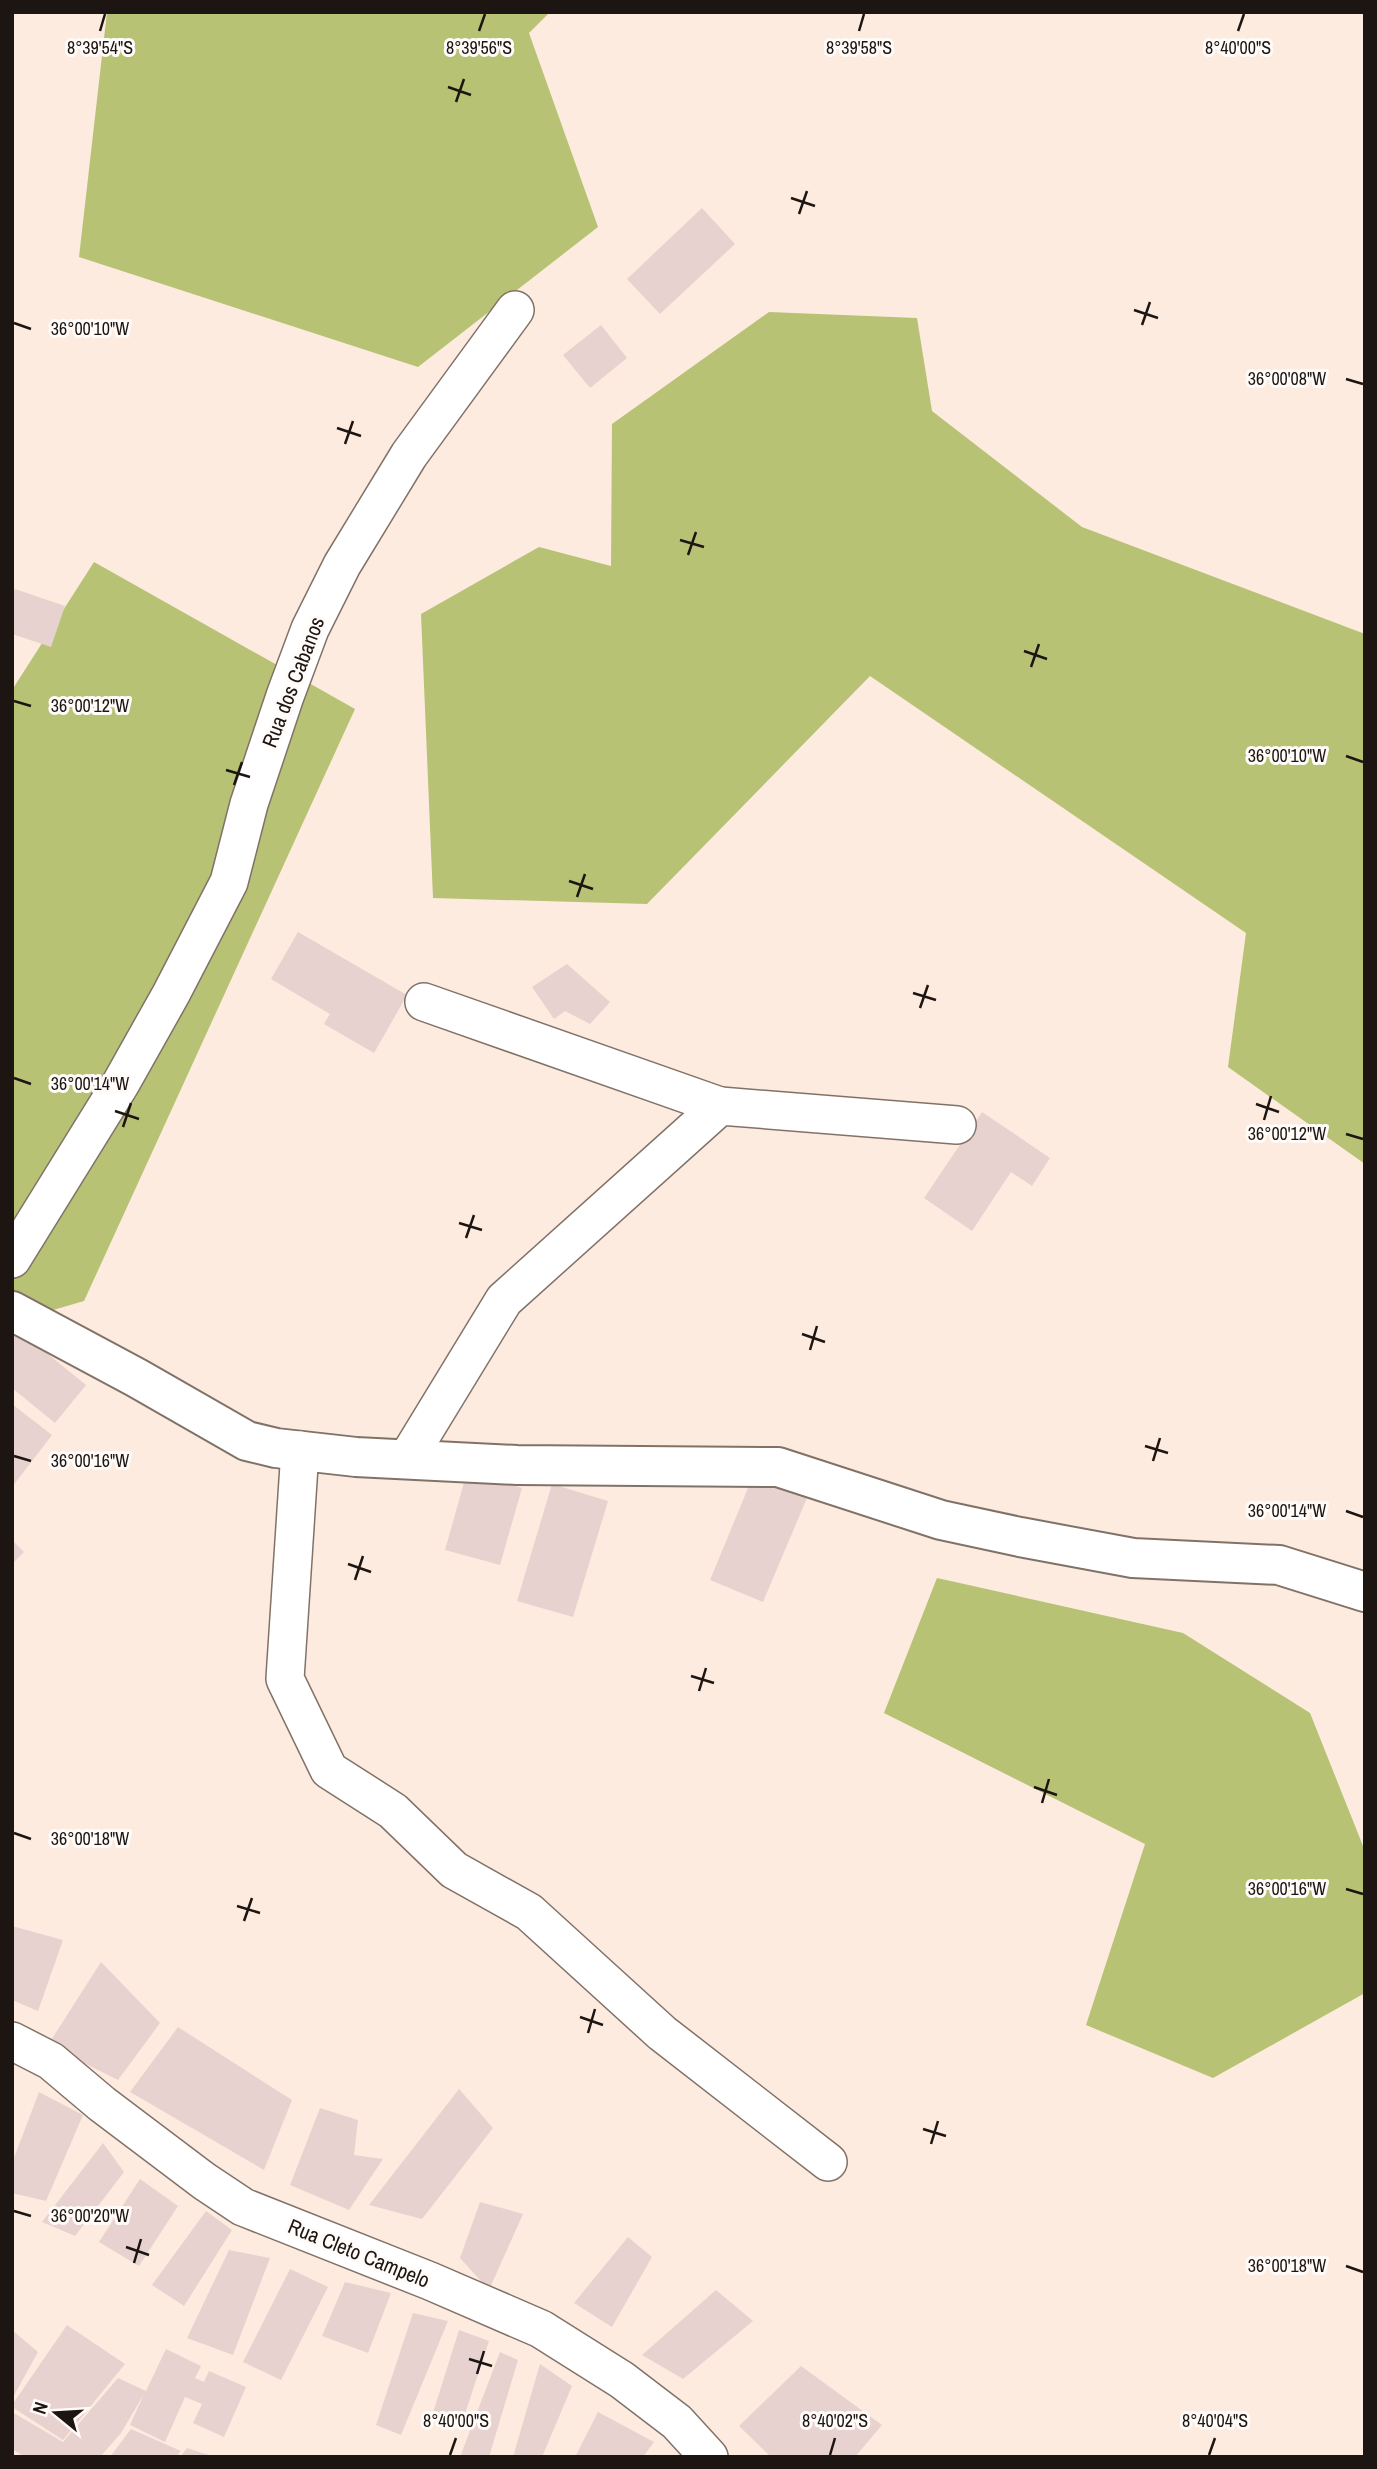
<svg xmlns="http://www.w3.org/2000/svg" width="1377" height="2469" font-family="'Archivo Narrow',sans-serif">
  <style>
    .forest { fill: #b7c274 }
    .building { fill: #e8d2d0 }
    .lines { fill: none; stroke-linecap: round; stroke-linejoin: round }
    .street-casing { stroke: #817268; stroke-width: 40 }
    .secondary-casing { stroke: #817268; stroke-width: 42 }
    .street { stroke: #fff; stroke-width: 37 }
    .secondary { stroke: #fff; stroke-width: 38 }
    .ticks { fill: none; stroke: #1c1512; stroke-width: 2.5 }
    .labels { text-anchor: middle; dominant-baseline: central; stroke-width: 6; stroke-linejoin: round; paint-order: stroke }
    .street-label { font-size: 21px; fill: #1c1512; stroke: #fffbf9 }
    .ticks-label { font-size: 18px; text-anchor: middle; fill: #1c1512; stroke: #fffbf9; stroke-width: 6; stroke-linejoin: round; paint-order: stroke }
  </style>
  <rect width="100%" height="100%" fill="#fdebdf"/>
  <g class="forest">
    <polygon points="107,12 550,12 529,33 598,227 418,367 79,257"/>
    <polygon points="769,312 917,318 932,411 1082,527 1365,634 1365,1164 1228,1067 1246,933 870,676 647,904 433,898 421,614 539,547 611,566 612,424"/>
    <polygon points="94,562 355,709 84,1301 12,1322 12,690"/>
    <polygon points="937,1578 1183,1633 1310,1713 1365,1851 1365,1993 1213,2078 1086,2025 1145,1844 884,1713"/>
  </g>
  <g class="building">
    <polygon points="702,208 735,244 660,314 627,279"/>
    <polygon points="601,325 627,358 590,388 563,355"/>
    <polygon points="15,589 65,606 51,647 12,634 12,597"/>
    <polygon points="298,932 407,995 374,1053 324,1024 330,1014 271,979"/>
    <polygon points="567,964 610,1002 590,1024 565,1011 554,1019 532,987"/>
    <polygon points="982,1112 1050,1158 1032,1186 1011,1172 972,1231 924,1198"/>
    <polygon points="17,1329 86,1385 55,1423 12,1388 12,1335"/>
    <polygon points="12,1404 52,1435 12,1487"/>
    <polygon points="467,1472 522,1488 500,1565 445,1550"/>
    <polygon points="753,1476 807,1498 763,1602 710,1580"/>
    <polygon points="552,1484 608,1501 573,1617 517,1601"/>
    <polygon points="12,1540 24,1552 12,1564"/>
    <polygon points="12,1926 63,1940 38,2011 12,2000"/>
    <polygon points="101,1962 160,2023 118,2080 48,2045"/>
    <polygon points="178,2027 292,2100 264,2170 130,2092"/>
    <polygon points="459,2089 493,2128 422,2219 369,2205"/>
    <polygon points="39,2092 83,2115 46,2201 12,2193 12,2163"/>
    <polygon points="320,2108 358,2120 354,2155 383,2159 349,2210 290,2185"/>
    <polygon points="103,2143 124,2172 75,2236 42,2222"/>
    <polygon points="140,2179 178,2206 139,2266 99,2242"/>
    <polygon points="480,2202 523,2214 489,2290 460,2258"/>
    <polygon points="206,2211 232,2230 184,2306 152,2285"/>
    <polygon points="628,2237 652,2257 612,2327 574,2303"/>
    <polygon points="229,2250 270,2258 233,2355 187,2338"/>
    <polygon points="290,2269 328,2287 281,2380 243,2362"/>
    <polygon points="345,2282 391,2293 368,2353 322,2336"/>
    <polygon points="716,2290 753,2321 683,2379 642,2355"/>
    <polygon points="413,2313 448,2321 401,2435 376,2425"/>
    <polygon points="67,2325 125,2364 63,2440 12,2407 12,2405"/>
    <polygon points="12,2330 38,2352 12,2399"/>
    <polygon points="459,2330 489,2341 460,2429 432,2416"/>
    <polygon points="166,2349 201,2366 195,2378 204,2382 209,2371 246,2387 224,2437 193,2423 202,2404 185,2397 165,2442 130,2425 144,2394 121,2433 100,2457 25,2457 12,2449 12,2412 63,2442 118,2378 146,2391"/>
    <polygon points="500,2352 518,2360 489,2457 460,2457"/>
    <polygon points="540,2364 572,2386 542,2457 513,2457"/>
    <polygon points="801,2366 882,2425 855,2457 771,2457 739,2426"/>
    <polygon points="598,2412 654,2442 643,2457 575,2457"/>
    <polygon points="131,2429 181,2451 176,2457 110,2457"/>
    <polygon points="187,2448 212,2456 212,2457 180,2457"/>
  </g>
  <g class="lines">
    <defs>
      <g id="street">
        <polyline points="424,1002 720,1106"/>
        <polyline points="12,1259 121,1083 171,994 229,882 249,804 285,696 310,629 342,565 409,455 515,310"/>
        <polyline points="300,1450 285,1679 329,1770 393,1811 454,1870 529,1912 662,2033 828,2162"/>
        <polyline points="407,1459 504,1300 720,1106 957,1125"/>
        <polyline points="12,2041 51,2061 102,2104 204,2181 243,2207 430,2281 541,2329 622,2380 677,2422 709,2457"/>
      </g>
      <polyline id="secondary" points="12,1311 137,1378 247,1441 276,1448 356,1457 517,1465 778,1467 941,1520 1020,1537 1133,1558 1279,1565 1365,1592"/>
    </defs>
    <use href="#street" class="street-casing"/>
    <use href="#secondary" class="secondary-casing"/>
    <use href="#street" class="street"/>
    <use href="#secondary" class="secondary"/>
  </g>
  <path class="ticks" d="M100,31l5,-17M479,31l6,-17M859,31l5,-17M1238,31l6,-17M448,87l23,8M456,102l8,-23M791,198l24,8M799,214l8,-23M1134,310l24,8M14,323l17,6M1142,325l8,-23M1346,379l17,5M337,428l24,8M345,444l8,-23M680,540l24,7M688,555l8,-23M1024,651l23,8M1031,667l8,-23M14,701l17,5M1346,756l17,6M226,770l24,7M234,785l8,-23M569,881l24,8M577,897l8,-23M913,993l23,7M920,1008l8,-23M14,1078l17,6M1256,1104l23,8M115,1111l24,8M1264,1120l7,-24M123,1127l8,-24M1346,1134l17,5M459,1223l23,7M466,1238l8,-23M802,1334l23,8M810,1350l7,-24M1145,1446l23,7M14,1456l17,5M1153,1461l7,-23M1346,1511l17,6M348,1564l23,8M355,1580l8,-24M691,1676l23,7M699,1691l7,-23M1034,1787l23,8M1042,1803l7,-24M14,1833l17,6M1346,1889l17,5M237,1906l23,7M244,1921l8,-23M580,2017l23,8M588,2033l7,-24M923,2129l23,7M931,2144l7,-23M14,2211l17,5M126,2247l23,8M134,2263l7,-24M1346,2266l17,6M469,2359l23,7M477,2374l7,-23M450,2455l6,-17M830,2455l5,-17M1209,2455l6,-17"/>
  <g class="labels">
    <g class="street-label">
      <text transform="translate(293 682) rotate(-69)">Rua dos Cabanos</text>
      <text transform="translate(359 2253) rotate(22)">Rua Cleto Campelo</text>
    </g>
  </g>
  <g class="ticks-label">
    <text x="100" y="54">8°39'54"S</text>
    <text x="479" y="54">8°39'56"S</text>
    <text x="859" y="54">8°39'58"S</text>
    <text x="1238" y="54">8°40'00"S</text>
    <text x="90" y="335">36°00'10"W</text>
    <text x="1287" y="385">36°00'08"W</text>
    <text x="90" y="712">36°00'12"W</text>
    <text x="1287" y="762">36°00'10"W</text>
    <text x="90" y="1090">36°00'14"W</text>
    <text x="1287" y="1140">36°00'12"W</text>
    <text x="90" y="1467">36°00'16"W</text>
    <text x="1287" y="1517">36°00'14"W</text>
    <text x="90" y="1845">36°00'18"W</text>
    <text x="1287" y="1895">36°00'16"W</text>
    <text x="90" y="2222">36°00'20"W</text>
    <text x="1287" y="2272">36°00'18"W</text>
    <text x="456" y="2427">8°40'00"S</text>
    <text x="835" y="2427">8°40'02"S</text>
    <text x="1215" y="2427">8°40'04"S</text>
  </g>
  <rect width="1377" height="2469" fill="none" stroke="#1c1512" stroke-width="28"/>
  <g transform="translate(56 2413) rotate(288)" stroke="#fffbf9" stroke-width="5" paint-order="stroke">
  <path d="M0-5L12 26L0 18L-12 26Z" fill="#1c1512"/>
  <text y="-10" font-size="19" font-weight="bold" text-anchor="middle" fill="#1c1512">N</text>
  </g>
</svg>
